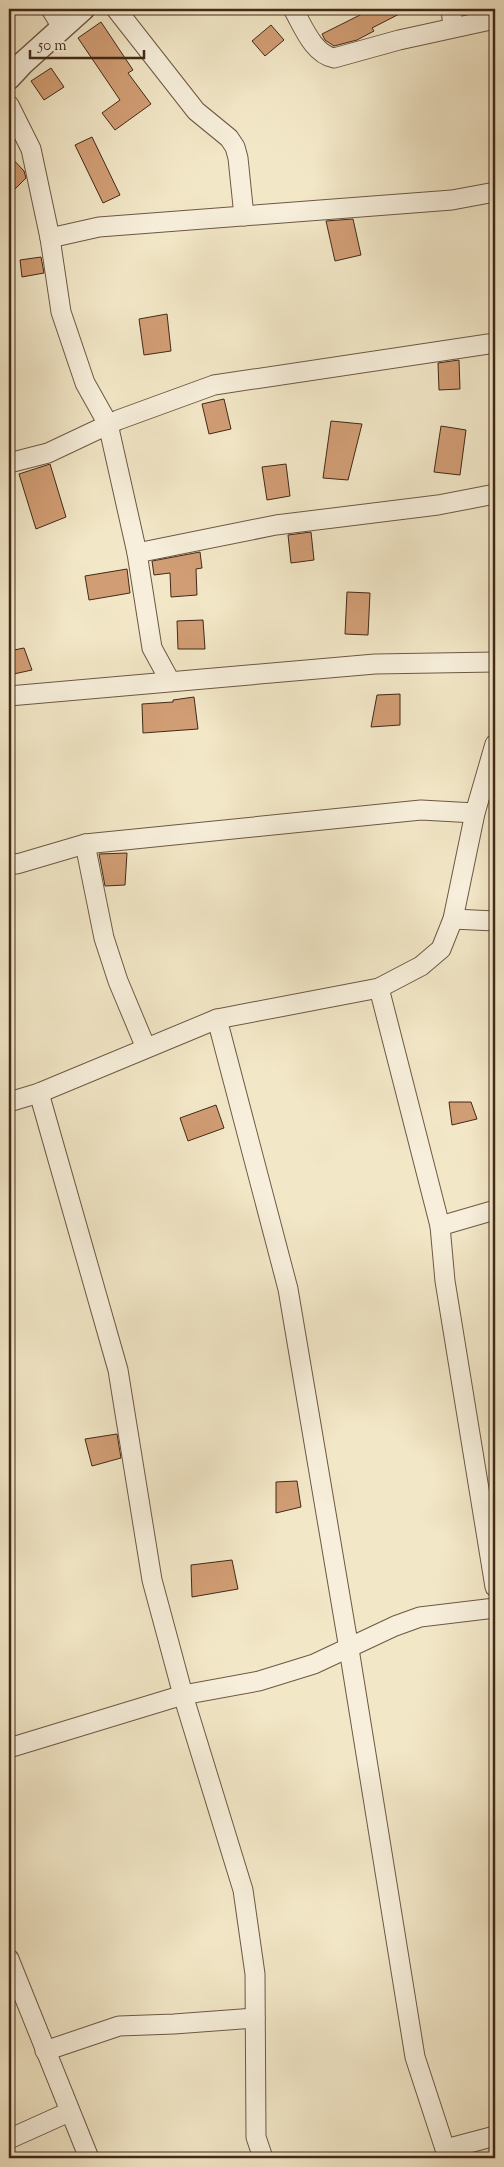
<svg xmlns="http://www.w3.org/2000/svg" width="504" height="2167" font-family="'Sorts Mill Goudy',serif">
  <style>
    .building { fill: #d19d74; stroke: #422918 }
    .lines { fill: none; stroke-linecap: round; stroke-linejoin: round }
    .minor-casing { stroke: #6e5844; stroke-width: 21 }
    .tertiary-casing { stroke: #6e5844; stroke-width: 25 }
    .minor { stroke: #f7efdb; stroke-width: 19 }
    .tertiary { stroke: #f7efdb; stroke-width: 22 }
  </style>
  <rect width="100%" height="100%" fill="#f2e7c7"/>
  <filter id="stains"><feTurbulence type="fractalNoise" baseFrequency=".004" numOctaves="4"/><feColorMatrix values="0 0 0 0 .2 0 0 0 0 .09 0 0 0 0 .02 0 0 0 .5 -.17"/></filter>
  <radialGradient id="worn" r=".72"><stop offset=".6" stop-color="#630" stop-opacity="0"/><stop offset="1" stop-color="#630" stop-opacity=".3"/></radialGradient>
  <g class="building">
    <polygon points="372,9 409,9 372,28 374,31 357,40 334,46 325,40 322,34"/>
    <polygon points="101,22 133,70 128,73 151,104 115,130 102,113 120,100 78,38"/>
    <polygon points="271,25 284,40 265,56 252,41"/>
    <polygon points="51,68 64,87 44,100 31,81"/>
    <polygon points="92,137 120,195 103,203 75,145"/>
    <polygon points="9,155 24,171 26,178 9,195"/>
    <polygon points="353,219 361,255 335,261 326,221"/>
    <polygon points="41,257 44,273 22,277 20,260"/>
    <polygon points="167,314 171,351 144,355 139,319"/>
    <polygon points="459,360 460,389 439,390 438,363"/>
    <polygon points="224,399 231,429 209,434 202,404"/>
    <polygon points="331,421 362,424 348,480 323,478"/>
    <polygon points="441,426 466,430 460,475 434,472"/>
    <polygon points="50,464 66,517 36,529 19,474"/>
    <polygon points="286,464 290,496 267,500 262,467"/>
    <polygon points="311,532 314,560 291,563 288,535"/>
    <polygon points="200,552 202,568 196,569 197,595 171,597 170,573 154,575 152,561"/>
    <polygon points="127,569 130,593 89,600 85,576"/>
    <polygon points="347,592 370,593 368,635 345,634"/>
    <polygon points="203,620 205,649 178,649 177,621"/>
    <polygon points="24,648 32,670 9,675 9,651"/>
    <polygon points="400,694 400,725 371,727 377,695"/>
    <polygon points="194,697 198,729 143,733 142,704 173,702 173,700"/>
    <polygon points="127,853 125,885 105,886 99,854"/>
    <polygon points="449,1102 471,1102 477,1119 452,1125"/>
    <polygon points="216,1105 224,1128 188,1141 180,1118"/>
    <polygon points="117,1434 121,1458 92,1466 85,1439"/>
    <polygon points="297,1481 301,1507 276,1513 276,1482"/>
    <polygon points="232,1560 238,1589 192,1597 191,1565"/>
  </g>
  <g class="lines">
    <defs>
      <g id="minor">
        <polyline points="51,9 62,27"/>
        <polyline points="116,9 196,111 229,138 235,147 238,158 244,216"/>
        <path d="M293,9c10,17 20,45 41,49l65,-18 96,-21"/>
        <polyline points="451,9 453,27"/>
        <polyline points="9,105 31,149 50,238 99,227 452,200 495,192"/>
        <polyline points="50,238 61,312 85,383 108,424 137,553 152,648 170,681"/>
        <polyline points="9,463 48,453 118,420 214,385 495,343"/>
        <polyline points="137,553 276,525 438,505 495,494"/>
        <polyline points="9,696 375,664 495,662"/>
        <polyline points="85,844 104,938 118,981 146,1048"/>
        <polyline points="9,863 17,864 85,844 421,810 475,813"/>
        <polyline points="453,919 495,921"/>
        <polyline points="379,988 440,1226 445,1281 495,1587"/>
        <polyline points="217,1019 288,1289 349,1649 415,2057 448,2158"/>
        <polyline points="39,1093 118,1370 152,1580 183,1695 243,1890 255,1974 256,2137 263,2158"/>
        <polyline points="9,1102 39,1093 217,1019 379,988 421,966 441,949 453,919 475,813 495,744"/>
        <polyline points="440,1226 495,1210"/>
        <polyline points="9,1748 183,1695 259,1681 314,1664 395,1626 420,1617 495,1608"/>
        <polyline points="9,1959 89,2158"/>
        <polyline points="45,2051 119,2026 174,2024 255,2018"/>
        <polyline points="9,2139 69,2112"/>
        <polyline points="446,2149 495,2136"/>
      </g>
      <polyline id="tertiary" points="9,78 23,63 83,9"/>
    </defs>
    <use href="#minor" class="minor-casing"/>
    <use href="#tertiary" class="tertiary-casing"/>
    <use href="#minor" class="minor"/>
    <use href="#tertiary" class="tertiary"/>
  </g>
  <rect width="504" height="2167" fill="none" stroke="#f2e7c7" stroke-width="30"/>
  <rect x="10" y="10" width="484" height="2147" fill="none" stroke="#422918" stroke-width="2.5"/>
  <rect x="15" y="15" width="474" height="2137" fill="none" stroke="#422918"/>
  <path d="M30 50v8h114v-8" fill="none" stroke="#422918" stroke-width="2.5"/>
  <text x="38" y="50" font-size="15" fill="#422918" stroke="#f7efdb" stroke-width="4" paint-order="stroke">50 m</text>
  <rect width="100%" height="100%" filter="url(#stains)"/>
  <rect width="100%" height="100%" fill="url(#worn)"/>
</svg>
